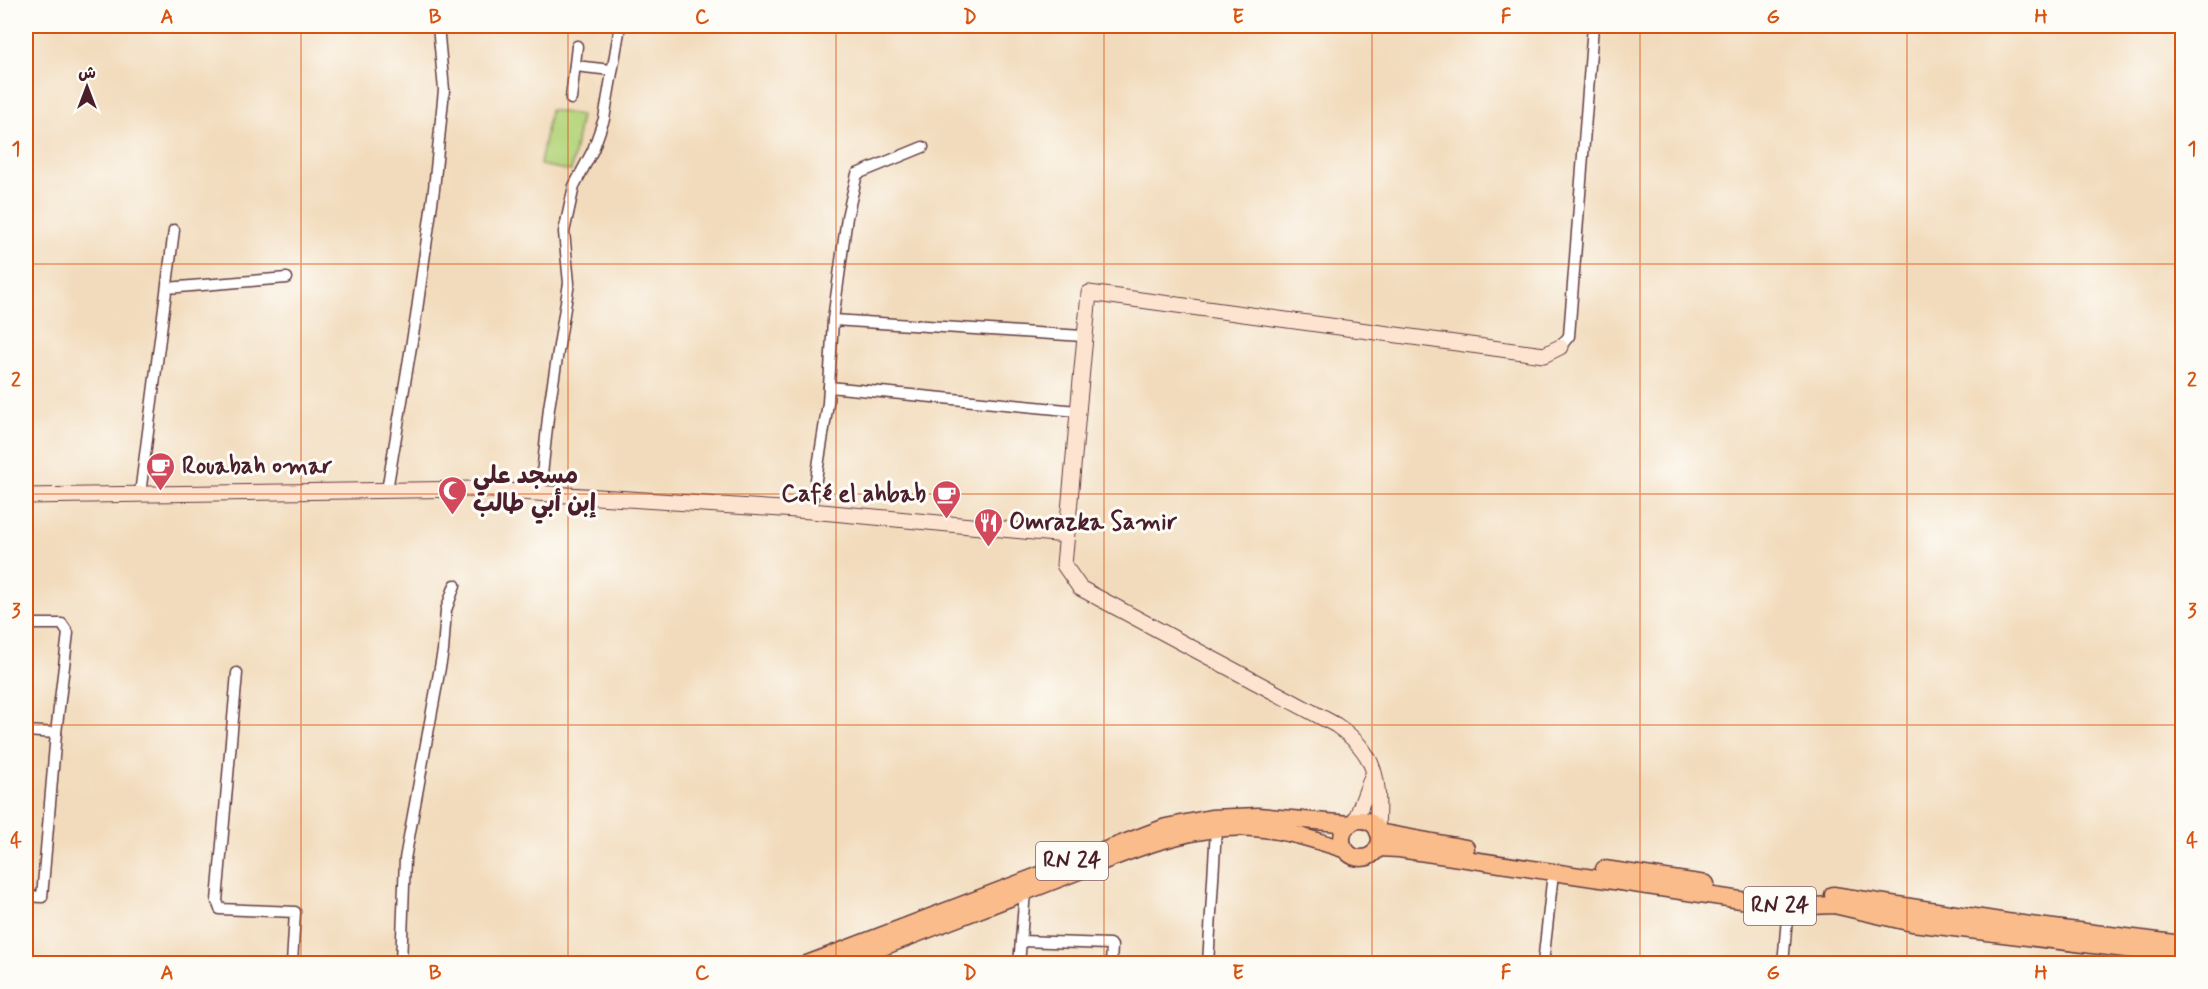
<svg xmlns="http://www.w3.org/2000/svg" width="2208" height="989" font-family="Mynerve,'Playpen Sans Arabic',sans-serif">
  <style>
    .green { fill: #b5d57d; stroke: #807a54; stroke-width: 1.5 }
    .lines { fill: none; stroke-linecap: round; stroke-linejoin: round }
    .minor-casing { stroke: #633b41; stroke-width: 13 }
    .secondary-casing { stroke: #633b41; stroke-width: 17 }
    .trunk-casing { stroke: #633b41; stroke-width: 19 }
    .minor { stroke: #fff; stroke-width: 10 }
    .secondary { stroke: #fde4d0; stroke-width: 15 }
    .trunk { stroke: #f9bc8a; stroke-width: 16 }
    .grid { fill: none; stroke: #d8530f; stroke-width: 1.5; stroke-opacity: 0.55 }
    .labels { text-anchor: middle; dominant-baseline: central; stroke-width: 6; stroke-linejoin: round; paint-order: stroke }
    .shield { fill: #fdfcf7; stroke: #806168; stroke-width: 1.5 }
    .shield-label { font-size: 22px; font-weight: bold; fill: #4a1f2b }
    .poi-label { font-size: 24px; font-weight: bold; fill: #4a1f2b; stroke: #fdfcf7; text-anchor: start }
    .neatline { fill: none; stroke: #d8530f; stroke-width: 2 }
    .grid-label { font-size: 20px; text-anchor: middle; font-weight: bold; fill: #d8530f }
  </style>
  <rect width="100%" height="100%" fill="#fdfcf7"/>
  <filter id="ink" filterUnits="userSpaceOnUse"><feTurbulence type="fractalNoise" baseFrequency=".0167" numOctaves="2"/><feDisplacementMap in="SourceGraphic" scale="12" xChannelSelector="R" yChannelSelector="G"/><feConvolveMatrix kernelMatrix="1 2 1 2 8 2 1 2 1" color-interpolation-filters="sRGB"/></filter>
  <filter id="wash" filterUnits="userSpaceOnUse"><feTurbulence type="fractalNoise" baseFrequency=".008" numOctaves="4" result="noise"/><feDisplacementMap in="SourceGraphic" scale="24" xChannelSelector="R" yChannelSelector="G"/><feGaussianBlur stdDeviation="1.35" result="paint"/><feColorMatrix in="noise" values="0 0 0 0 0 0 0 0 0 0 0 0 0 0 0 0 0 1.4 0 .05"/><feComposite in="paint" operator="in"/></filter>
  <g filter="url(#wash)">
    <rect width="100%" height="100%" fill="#f2dbbc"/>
    <polygon class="green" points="550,110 581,115 571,171 540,165"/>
  </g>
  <g filter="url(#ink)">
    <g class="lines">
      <defs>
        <g id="minor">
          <polyline points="575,66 611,70"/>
          <polyline points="571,99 577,46"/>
          <polyline points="167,288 287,278"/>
          <polyline points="833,320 1083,336"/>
          <polyline points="1560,347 1569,336 1593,26"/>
          <polyline points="829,387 1077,411"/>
          <polyline points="387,490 416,317 434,189 444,90 438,26"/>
          <polyline points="140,494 174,230"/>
          <polyline points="540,494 549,408 569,283 564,232 574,186 593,150 604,119 620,26"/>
          <polyline points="811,511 828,403 833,320 847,217 857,174 923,147"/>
          <polyline points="26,624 62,624 68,633 56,733 26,731"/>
          <polyline points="237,673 217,901 220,909 295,912 292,964"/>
          <polyline points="26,896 42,897 56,733"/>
          <polyline points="1021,941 1109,944 1112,946 1111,964"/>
          <polyline points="401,964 405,859 443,651 446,610 455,585"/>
          <polyline points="1019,964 1025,892"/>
          <polyline points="1153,964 1177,964"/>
          <polyline points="1208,964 1216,829"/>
          <polyline points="1543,964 1553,873"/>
          <polyline points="1783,964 1788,907"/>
        </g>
        <g id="secondary">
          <polyline points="26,496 476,489 811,511 1066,535"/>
          <polyline points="1355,821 1373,774"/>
          <path d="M1377,829c3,-49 0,-76 -41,-104l-256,-137 -16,-23 25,-272 455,62 16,-8"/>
        </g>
        <g id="trunk">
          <circle cx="1361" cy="839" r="19"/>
          <polyline points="1378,832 1466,848"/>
          <polyline points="1377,848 1399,849 1788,907 1834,905 1912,923 2182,956"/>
          <polyline points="1604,869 1706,884"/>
          <polyline points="1833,895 2007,922 2182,944"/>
          <polyline points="807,964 1166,827 1211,818 1258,816 1350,824"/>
          <path d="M839,964c74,-29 148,-57 222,-86 52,-20 108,-46 165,-50 42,-3 81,9 120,22"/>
        </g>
      </defs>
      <use href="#minor" class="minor-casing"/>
      <use href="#secondary" class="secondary-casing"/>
      <use href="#trunk" class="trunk-casing"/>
      <use href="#minor" class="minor"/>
      <use href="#secondary" class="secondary"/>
      <use href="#trunk" class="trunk"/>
    </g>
  </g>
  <path class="grid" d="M301,26v938M568,26v938M836,26v938M1104,26v938M1372,26v938M1640,26v938M1907,26v938M26,264h2156M26,494h2156M26,725h2156"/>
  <defs>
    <symbol id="cafe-pin" viewBox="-11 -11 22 30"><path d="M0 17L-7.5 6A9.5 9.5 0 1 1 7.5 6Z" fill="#d1495b" stroke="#fdfcf7"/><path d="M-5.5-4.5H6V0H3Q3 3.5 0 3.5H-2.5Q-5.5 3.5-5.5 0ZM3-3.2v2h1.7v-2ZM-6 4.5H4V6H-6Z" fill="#fff"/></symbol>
    <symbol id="mosque-pin" viewBox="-11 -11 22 30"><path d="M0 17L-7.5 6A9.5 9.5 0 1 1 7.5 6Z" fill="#d1495b" stroke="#fdfcf7"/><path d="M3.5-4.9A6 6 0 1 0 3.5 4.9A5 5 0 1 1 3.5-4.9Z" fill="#fff"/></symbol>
    <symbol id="restaurant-pin" viewBox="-11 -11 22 30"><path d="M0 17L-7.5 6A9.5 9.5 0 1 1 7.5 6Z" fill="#d1495b" stroke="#fdfcf7"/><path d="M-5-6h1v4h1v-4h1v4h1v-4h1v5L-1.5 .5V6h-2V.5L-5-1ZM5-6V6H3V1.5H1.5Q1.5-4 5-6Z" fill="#fff"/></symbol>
  </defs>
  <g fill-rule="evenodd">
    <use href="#cafe-pin" x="144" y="450" width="33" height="45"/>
    <use href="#mosque-pin" x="436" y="474" width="33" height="45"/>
    <use href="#cafe-pin" x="930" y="478" width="33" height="45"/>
    <use href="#restaurant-pin" x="972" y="506" width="33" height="45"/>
  </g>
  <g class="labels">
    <g class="shield">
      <rect x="1036" y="842" width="72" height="38" rx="4.5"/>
      <rect x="1744" y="887" width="72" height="38" rx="4.5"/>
    </g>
    <g class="shield-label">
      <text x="1072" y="861">RN 24</text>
      <text x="1780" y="906">RN 24</text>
    </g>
    <g class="poi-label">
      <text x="182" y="466">Rouabah omar</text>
      <text x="473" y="476">مسجد علي<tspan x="473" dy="28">إبن أبي طالب</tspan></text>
      <text x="926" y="494" text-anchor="end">Café el ahbab</text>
      <text x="1009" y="522">Omrazka Samir</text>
    </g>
  </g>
  <rect width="2208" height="989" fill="none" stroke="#fdfcf7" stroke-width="66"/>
  <g transform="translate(87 87)" stroke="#fdfcf7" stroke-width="4.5" paint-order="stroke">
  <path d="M0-4.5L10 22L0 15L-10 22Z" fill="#4a1f2b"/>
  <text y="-9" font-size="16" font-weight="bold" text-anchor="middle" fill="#4a1f2b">ش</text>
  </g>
  <rect x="33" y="33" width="2142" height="923" class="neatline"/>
  <g class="grid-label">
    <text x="167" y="23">A</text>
    <text x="435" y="23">B</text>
    <text x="702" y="23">C</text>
    <text x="970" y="23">D</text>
    <text x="1238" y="23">E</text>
    <text x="1506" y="23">F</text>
    <text x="1773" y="23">G</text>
    <text x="2041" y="23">H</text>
    <text x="16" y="155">1</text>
    <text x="2192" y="155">1</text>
    <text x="16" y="386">2</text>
    <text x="2192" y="386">2</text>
    <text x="16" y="617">3</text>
    <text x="2192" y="617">3</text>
    <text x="16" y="847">4</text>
    <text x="2192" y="847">4</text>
    <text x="167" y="979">A</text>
    <text x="435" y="979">B</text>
    <text x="702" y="979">C</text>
    <text x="970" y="979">D</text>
    <text x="1238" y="979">E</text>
    <text x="1506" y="979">F</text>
    <text x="1773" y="979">G</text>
    <text x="2041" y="979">H</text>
  </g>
</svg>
